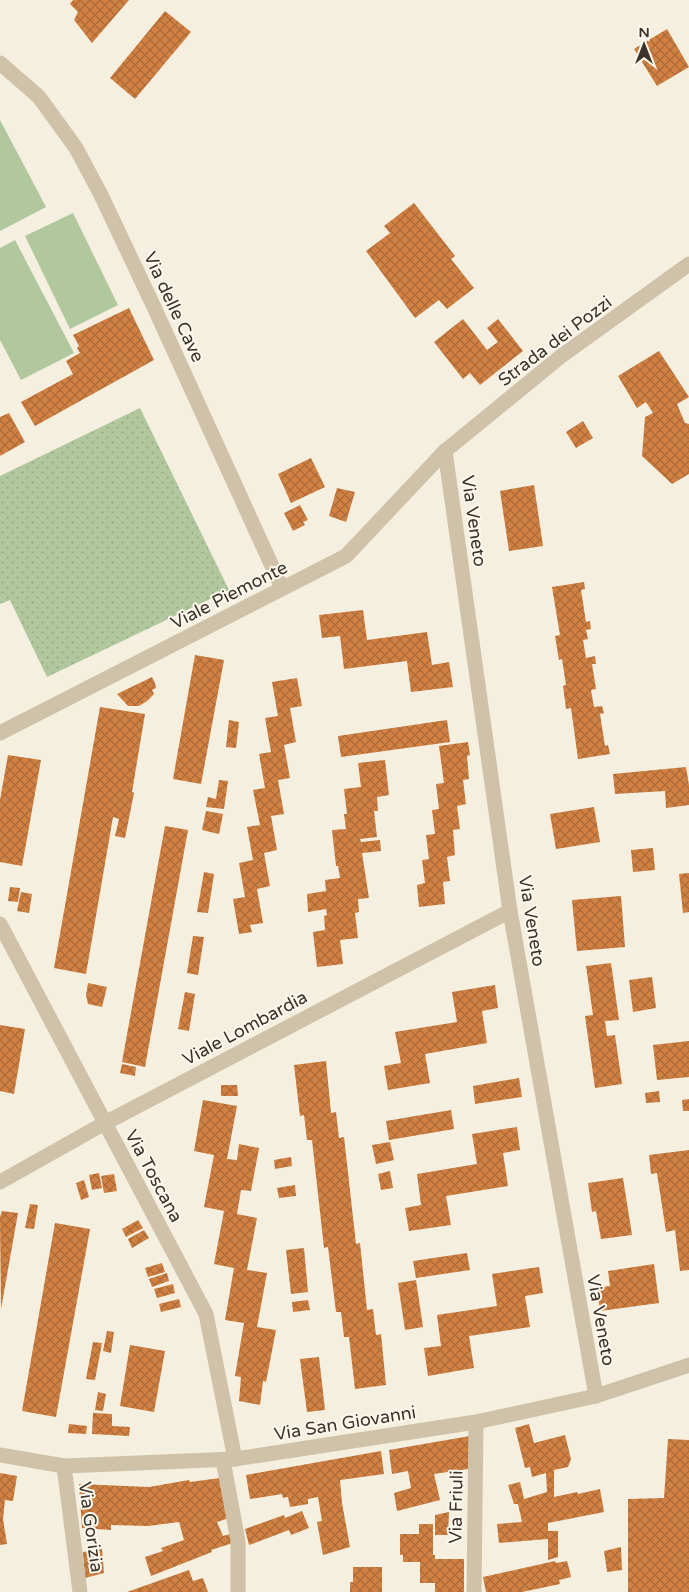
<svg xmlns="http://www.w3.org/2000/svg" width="689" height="1592" font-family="'Varela Round',sans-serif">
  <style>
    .park { fill: url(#park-dots) }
    .garden { fill: #b1c79d }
    .building { fill: url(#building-cross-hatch) }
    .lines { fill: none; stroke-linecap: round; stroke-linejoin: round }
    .street { stroke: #cfc2a9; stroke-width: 15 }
    .labels { text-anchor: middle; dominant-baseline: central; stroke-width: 4; stroke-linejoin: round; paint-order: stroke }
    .street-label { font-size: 18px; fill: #3c332a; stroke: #fcf8ed }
  </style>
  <defs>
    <pattern id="park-dots" width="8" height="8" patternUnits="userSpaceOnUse" patternTransform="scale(1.25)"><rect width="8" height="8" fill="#b1c79d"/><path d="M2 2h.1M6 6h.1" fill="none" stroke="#99ab87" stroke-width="1.8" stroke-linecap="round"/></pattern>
    <pattern id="building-cross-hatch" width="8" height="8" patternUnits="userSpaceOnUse" patternTransform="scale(1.25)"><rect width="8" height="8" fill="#d18142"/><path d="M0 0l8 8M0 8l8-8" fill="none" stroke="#ab6a37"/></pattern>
  </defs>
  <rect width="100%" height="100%" fill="#f5efdf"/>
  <polygon class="park" points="140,408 229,590 47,677 10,600 0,604 0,476"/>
  <g class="garden">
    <polygon points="0,120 46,207 0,231"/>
    <polygon points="73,213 118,305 70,329 25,236"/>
    <polygon points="15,240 74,353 21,380 0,340 0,248"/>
  </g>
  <g class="building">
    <polygon points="73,0 129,0 92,43 74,20 78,12 70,4"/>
    <polygon points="165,11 191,32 135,99 110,78"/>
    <polygon points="667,29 689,67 657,86 634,49"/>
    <polygon points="414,203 455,256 451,259 474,288 447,309 439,300 415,318 366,251 390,233 384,226"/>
    <polygon points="129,308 154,360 35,426 21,402 73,374 66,361 80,353 77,348 79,346 73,335"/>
    <polygon points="463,319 487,350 498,342 487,328 498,319 523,351 480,385 470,373 463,379 434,342"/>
    <polygon points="659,351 689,397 677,404 685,423 689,424 689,474 672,484 642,456 645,417 653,413 646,402 637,408 618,376"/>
    <polygon points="9,413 25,442 0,456 0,417"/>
    <polygon points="583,421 593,438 576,448 566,432"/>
    <polygon points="311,458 325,487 291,503 278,474"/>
    <polygon points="534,485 543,546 509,551 500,491"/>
    <polygon points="337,488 355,492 346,522 329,516"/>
    <polygon points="300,505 308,520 303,522 305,525 293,531 284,513"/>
    <polygon points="584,582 585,589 581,590 586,622 590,621 591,629 586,630 588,639 583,640 586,658 595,656 596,664 592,664 596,689 591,690 594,707 602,706 604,713 600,714 605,746 608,745 610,754 578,759 571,708 566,709 563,686 566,685 562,659 559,660 555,636 560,635 552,587"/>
    <polygon points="363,610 367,640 427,632 432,665 449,662 453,687 411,692 407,661 344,669 340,636 322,638 319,615"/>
    <polygon points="195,655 224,660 201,784 173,779"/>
    <polygon points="152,677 155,683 156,688 152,690 154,694 147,701 139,706 128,706 117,694"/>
    <polygon points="297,678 302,706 290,708 296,742 284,745 290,778 278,780 284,814 271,816 277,850 264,853 270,886 257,889 263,923 250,925 252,932 239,934 233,899 245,897 239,863 253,860 247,827 260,825 253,790 265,788 259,754 271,752 265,718 278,716 272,682"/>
    <polygon points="100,707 145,714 132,792 134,793 125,838 115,836 119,819 113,817 86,974 54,968"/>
    <polygon points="229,720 239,722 236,748 226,747"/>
    <polygon points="447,720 450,742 341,757 338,736"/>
    <polygon points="468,742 470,755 467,756 469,779 463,780 466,804 457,806 460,829 453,830 455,855 447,857 450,881 443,882 445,904 419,907 417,885 425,883 422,860 429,859 426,835 435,834 432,810 439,809 436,784 444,783 439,746"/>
    <polygon points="8,755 41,760 22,866 0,862 0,800"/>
    <polygon points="385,760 389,795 377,797 378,811 374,811 377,837 360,839 361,842 380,840 381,851 362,853 369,898 358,899 359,912 355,913 358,938 340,940 343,964 317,967 313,932 325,930 324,916 327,915 326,909 308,912 307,894 326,891 325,880 340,878 338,866 336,866 332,830 346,829 344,814 347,814 344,789 361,787 358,763"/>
    <polygon points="686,767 689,785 689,805 666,808 665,791 615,794 613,774"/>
    <polygon points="219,780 228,781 224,809 206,807 208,797 216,799"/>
    <polygon points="594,807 600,842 556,849 550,814"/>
    <polygon points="206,811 223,814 219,834 202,830"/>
    <polygon points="165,826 188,830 145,1067 122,1062"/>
    <polygon points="653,848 655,870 633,872 631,850"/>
    <polygon points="204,872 214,874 208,913 197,912"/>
    <polygon points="689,873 689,912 683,913 679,874"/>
    <polygon points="10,887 20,888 18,902 8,901"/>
    <polygon points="21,892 32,894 29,913 17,911"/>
    <polygon points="621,896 625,947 577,951 572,900"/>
    <polygon points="193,936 204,937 198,975 187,973"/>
    <polygon points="611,963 619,1020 605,1021 607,1036 615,1035 622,1084 595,1088 585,1016 593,1015 586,966"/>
    <polygon points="652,977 656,1008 633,1012 629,980"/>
    <polygon points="88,983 107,987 102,1007 88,1004 86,995"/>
    <polygon points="495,985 498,1008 482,1011 487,1043 425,1054 430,1083 388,1090 384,1066 401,1063 395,1032 457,1022 452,992"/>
    <polygon points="185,992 195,994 189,1031 178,1029"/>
    <polygon points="0,1025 25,1029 14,1094 0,1091"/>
    <polygon points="689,1041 689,1077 657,1080 653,1045"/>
    <polygon points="326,1061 331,1113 336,1112 339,1138 344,1137 356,1244 360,1243 367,1310 373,1309 376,1335 381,1334 386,1385 355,1389 349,1337 344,1337 341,1312 336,1312 328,1247 324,1248 312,1140 307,1140 304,1115 300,1116 294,1065"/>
    <polygon points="122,1064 136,1067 135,1076 120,1073"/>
    <polygon points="519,1078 522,1097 475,1104 473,1086"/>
    <polygon points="221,1085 237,1085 238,1096 221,1096"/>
    <polygon points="659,1091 660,1102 646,1103 645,1093"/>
    <polygon points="689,1099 689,1111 683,1111 682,1100"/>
    <polygon points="203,1100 237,1106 227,1159 237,1160 239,1144 259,1148 251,1191 241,1190 237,1214 257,1218 247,1270 267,1273 257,1327 276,1330 266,1382 263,1381 260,1405 239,1401 241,1377 235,1376 244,1323 225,1320 234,1268 214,1264 224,1211 204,1207 214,1155 194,1151"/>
    <polygon points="451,1110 454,1129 389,1140 386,1121"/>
    <polygon points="517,1127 520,1150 503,1153 508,1186 446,1196 451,1225 409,1231 405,1208 421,1205 417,1174 477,1164 472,1134"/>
    <polygon points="390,1142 394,1160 376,1164 372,1145"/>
    <polygon points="689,1150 689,1270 680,1271 675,1230 666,1232 657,1173 651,1174 649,1155"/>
    <polygon points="291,1157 292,1166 275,1169 274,1160"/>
    <polygon points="390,1171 393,1188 381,1190 378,1174"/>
    <polygon points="99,1173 102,1188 92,1190 89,1175"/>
    <polygon points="114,1174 117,1191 104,1193 101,1176"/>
    <polygon points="623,1178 632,1235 601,1239 596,1211 592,1212 588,1183"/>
    <polygon points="84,1180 89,1197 81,1200 76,1183"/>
    <polygon points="295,1185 296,1196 279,1198 277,1188"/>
    <polygon points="30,1204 38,1205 34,1229 25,1228"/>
    <polygon points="2,1211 18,1213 1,1309 0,1217"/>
    <polygon points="138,1220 143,1228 126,1237 122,1229"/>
    <polygon points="55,1223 90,1229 56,1417 22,1411"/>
    <polygon points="144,1230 149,1238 132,1248 128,1239"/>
    <polygon points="304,1248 308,1292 291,1294 286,1250"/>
    <polygon points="467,1253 470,1270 416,1278 413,1261"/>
    <polygon points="162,1263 165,1272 148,1277 145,1268"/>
    <polygon points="654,1264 659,1303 600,1311 597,1288 610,1286 608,1271"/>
    <polygon points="539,1267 543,1293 525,1296 530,1327 469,1336 474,1368 428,1376 424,1348 441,1346 437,1315 497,1306 492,1274"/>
    <polygon points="167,1273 169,1281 152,1287 149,1279"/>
    <polygon points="416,1280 423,1327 405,1330 398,1283"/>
    <polygon points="173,1284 175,1293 157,1298 154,1289"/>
    <polygon points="179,1299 181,1307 161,1312 159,1304"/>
    <polygon points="308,1300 310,1310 293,1312 292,1302"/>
    <polygon points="107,1331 114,1332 111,1353 103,1351"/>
    <polygon points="93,1342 102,1343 95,1380 86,1379"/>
    <polygon points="130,1345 165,1351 154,1412 120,1406"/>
    <polygon points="319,1357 325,1410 307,1412 300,1359"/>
    <polygon points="98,1392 106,1394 103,1411 95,1410"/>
    <polygon points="93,1413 112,1414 112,1426 130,1427 129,1436 92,1434"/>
    <polygon points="69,1424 87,1426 86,1434 68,1433"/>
    <polygon points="529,1424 534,1443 565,1435 571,1459 568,1467 554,1470 554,1497 577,1492 578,1494 600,1489 604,1512 548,1523 548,1531 558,1531 558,1557 548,1560 548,1539 499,1543 497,1524 522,1522 518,1504 514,1504 508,1485 520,1482 524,1499 547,1492 546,1473 532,1477 530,1467 525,1468 515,1428"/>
    <polygon points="470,1436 468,1469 434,1474 440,1500 397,1511 394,1493 411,1488 408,1471 392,1474 389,1450"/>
    <polygon points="668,1439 689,1440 689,1592 628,1592 628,1499 664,1498"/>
    <polygon points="381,1451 384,1474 340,1480 342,1503 350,1547 323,1555 317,1522 322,1521 318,1497 308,1499 308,1504 290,1507 288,1497 283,1498 282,1494 250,1499 246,1475"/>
    <polygon points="0,1473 17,1476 13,1501 5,1500 3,1519 7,1544 0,1545"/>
    <polygon points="220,1478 229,1518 217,1522 223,1536 234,1533 236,1542 211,1550 212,1552 151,1576 145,1557 163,1551 161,1548 184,1540 179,1522 148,1526 111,1525 111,1530 82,1528 79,1484 149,1487 189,1480 190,1482"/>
    <polygon points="302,1511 309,1528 291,1535 289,1530 249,1545 245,1529 284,1515 285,1518"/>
    <polygon points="449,1512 448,1535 435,1535 435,1515"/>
    <polygon points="419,1524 433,1524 433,1555 435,1555 435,1559 464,1559 464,1592 435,1592 435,1583 420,1583 420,1562 403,1562 403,1555 400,1555 400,1534 419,1534"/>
    <polygon points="621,1547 622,1570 607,1572 604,1551"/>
    <polygon points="102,1549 104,1573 85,1578 83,1552"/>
    <polygon points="555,1561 556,1563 567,1561 570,1572 571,1577 559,1580 560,1584 522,1592 486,1592 483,1577"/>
    <polygon points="353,1567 382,1567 382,1592 350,1592 350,1582 353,1582"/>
    <polygon points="189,1570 193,1581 203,1578 208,1592 127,1592"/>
  </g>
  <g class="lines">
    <g class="street">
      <polyline points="0,63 39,97 76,148 101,195 154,307 282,588"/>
      <polyline points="445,451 510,911 596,1396"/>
      <polyline points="0,733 346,556 445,451 560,357 689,264"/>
      <polyline points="0,924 206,1314 235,1459"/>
      <polyline points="0,1182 105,1123 510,911"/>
      <polyline points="0,1455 64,1466 235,1459 476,1422 596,1396 689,1365"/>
      <polyline points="223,1460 238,1541 238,1592"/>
      <polyline points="64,1466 80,1592"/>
      <polyline points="474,1592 476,1422"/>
    </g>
  </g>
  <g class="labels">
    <g class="street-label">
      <text transform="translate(174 307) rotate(65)">Via delle Cave</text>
      <text transform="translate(555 341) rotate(-37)">Strada dei Pozzi</text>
      <text transform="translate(474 521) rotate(82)">Via Veneto</text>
      <text transform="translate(229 595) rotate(-27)">Viale Piemonte</text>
      <text transform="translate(532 921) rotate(81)">Via Veneto</text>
      <text transform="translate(245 1028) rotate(-28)">Viale Lombardia</text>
      <text transform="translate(154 1176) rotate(62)">Via Toscana</text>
      <text transform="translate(601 1320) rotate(80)">Via Veneto</text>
      <text transform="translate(345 1423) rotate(-9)">Via San Giovanni</text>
      <text transform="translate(456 1507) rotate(-89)">Via Friuli</text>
      <text transform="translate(91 1527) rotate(82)">Via Gorizia</text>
    </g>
  </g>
  <g transform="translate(644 45)" stroke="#fcf8ed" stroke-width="4" paint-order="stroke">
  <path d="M0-4L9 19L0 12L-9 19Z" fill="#3c332a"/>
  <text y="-8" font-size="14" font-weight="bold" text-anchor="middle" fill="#3c332a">N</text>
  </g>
</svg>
